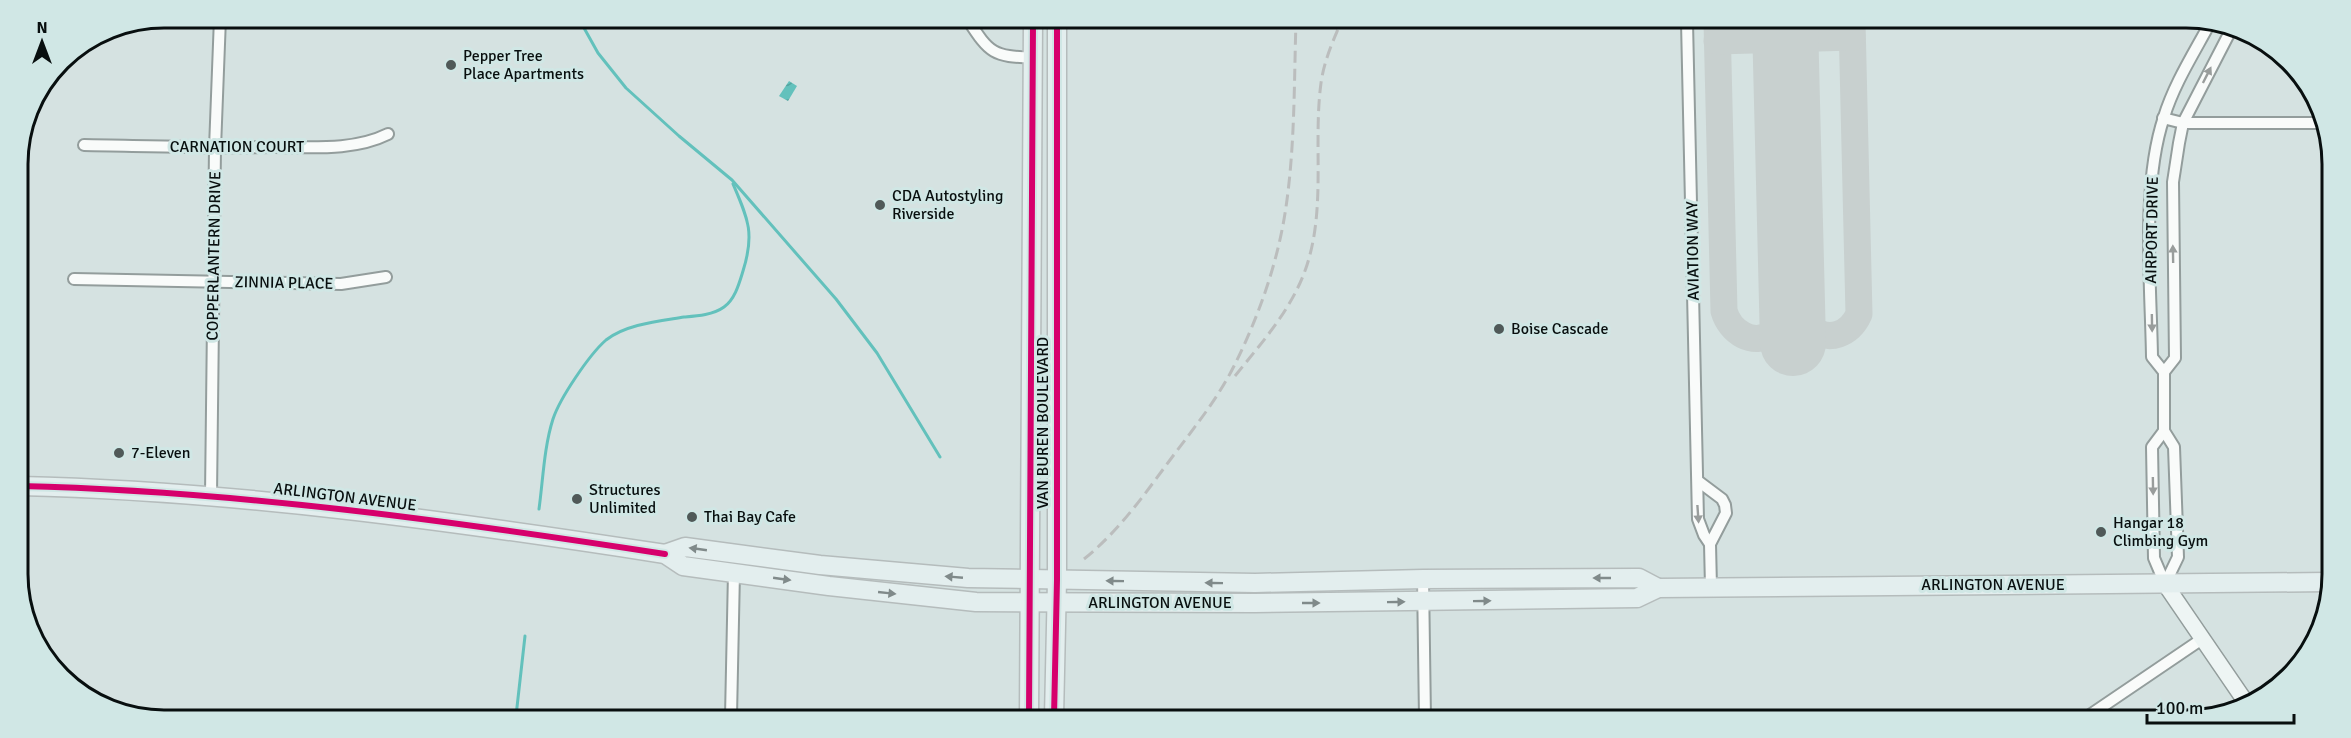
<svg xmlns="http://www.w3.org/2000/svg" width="2351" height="738" font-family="Signika,sans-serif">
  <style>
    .water { fill: url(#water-waves) }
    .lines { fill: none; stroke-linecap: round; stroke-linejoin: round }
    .stream { stroke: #63c1bc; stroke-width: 3 }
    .taxiway { stroke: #c8d0cf; stroke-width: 27 }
    .runway { stroke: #c8d0cf; stroke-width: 66 }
    .street-casing { stroke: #939d9c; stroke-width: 14 }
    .secondary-casing { stroke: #939d9c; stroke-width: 18 }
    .primary-casing { stroke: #b5bcbc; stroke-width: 21 }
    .street { stroke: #f9fbfa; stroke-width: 10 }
    .secondary { stroke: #eef5f4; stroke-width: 15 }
    .primary { stroke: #e3eeee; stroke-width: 18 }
    .rail { stroke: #bbbdbd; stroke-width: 3; stroke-dasharray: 12 6; stroke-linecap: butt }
    .cycleway-casing { stroke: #d0e7e5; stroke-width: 10 }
    .cycleway { stroke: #d6006c; stroke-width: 6 }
    .oneway { fill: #999d9c }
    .oneway2 { fill: #808a8a }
    .poi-dot { fill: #505958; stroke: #d0e7e5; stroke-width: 2 }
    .labels { text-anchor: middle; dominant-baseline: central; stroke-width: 6; stroke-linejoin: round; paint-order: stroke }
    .poi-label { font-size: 16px; fill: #080f0f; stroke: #d0e7e5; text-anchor: start }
    .street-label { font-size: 16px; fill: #080f0f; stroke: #d0e7e5 }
    .rim { fill: none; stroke: #080f0f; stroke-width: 3 }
  </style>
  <defs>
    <pattern id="water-waves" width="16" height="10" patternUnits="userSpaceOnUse" patternTransform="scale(1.5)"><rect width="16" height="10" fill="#63c1bc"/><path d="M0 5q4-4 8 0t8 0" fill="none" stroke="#54a5a0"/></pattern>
  </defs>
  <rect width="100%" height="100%" fill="#d5e2e1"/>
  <polygon class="water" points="789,81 797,86 788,101 779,96"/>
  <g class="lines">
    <g class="stream">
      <polyline points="579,19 598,53 626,88 679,136 732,180 836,299 877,353 940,457"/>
      <path d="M539,509c4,-29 5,-62 14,-90 7,-21 36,-64 53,-79 20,-16 54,-19 78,-23 13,-1 29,-2 40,-10 11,-8 15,-23 19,-36 12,-38 5,-52 -10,-87"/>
      <polyline points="516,716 525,636"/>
    </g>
    <g class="taxiway">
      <path d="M1717,22l7,289c6,21 29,36 49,22 9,-6 14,-18 19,-27 6,7 12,16 19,22 18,15 39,6 48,-14l-7,-292"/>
      <polyline points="1717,41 1852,37"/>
    </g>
    <polyline class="runway" points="1785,22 1793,343"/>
    <defs>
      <g id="street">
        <path d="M968,20c22,34 25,36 65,38"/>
        <polyline points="1687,22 1698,519 1704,535 1710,544"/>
        <polyline points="2163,118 2183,123 2323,123"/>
        <path d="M84,145c64,1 127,3 190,2 37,0 80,4 114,-13"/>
        <polyline points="74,279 341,284 386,277"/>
        <path d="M2164,372l-12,-15c-1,-71 -11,-172 12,-240 10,-33 30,-64 46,-94"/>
        <polyline points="2164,431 2152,447 2154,558 2165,584"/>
        <polyline points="1698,481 1722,499 1725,505 1726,513 1710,544 1711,587"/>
        <polyline points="211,495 215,148 220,18"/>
        <polyline points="1423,579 1425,718"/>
        <polyline points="2165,584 2178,557 2174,447 2164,431 2164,372 2175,358 2173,182 2179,143 2183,123 2232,28"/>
        <polyline points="731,716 734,572"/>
        <polyline points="2084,719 2202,639"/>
      </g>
      <polyline id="secondary" points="2165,584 2245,701"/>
      <g id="primary">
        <path d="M20,486c216,5 431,35 645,68l18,12 146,20 147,16 279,1 382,-5 21,-10 670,-6"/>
        <polyline points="665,554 685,547 820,565 968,578 1255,583 1423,579 1639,578 1658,588"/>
        <polyline points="1029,717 1033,20"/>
        <polyline points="1054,717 1057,580 1057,20"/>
      </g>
    </defs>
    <use href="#street" class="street-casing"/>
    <use href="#secondary" class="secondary-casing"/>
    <use href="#primary" class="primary-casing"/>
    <use href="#street" class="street"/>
    <use href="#secondary" class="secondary"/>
    <use href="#primary" class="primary"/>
    <g class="rail">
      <path d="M1235,376c28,-35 58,-68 72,-111 19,-59 6,-122 14,-182 3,-22 12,-42 20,-61"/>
      <path d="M1084,559c35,-28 60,-64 86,-99 23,-31 47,-60 64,-94 25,-50 44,-104 52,-159 9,-62 8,-124 10,-186"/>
    </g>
    <defs>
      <g id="cycleway">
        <path d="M20,486c216,5 431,35 645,68"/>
        <polyline points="1029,717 1033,20"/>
        <polyline points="1054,717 1057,580 1057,20"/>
      </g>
    </defs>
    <use href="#cycleway" class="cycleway-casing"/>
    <use href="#cycleway" class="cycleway"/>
  </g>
  <defs><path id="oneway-solid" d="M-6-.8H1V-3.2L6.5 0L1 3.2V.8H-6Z" transform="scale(1.5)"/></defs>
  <g class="oneway">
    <use href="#oneway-solid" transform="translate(2207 75) rotate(-63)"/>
    <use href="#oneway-solid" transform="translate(2173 254) rotate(-91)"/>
    <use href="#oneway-solid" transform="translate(2152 323) rotate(89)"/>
    <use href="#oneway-solid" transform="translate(2153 486) rotate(89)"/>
    <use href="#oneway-solid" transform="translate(1698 514) rotate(86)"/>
  </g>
  <g class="oneway2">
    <use href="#oneway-solid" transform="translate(698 549) rotate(-172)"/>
    <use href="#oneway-solid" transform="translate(954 577) rotate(-175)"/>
    <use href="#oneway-solid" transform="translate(1602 578) rotate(180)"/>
    <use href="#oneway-solid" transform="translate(782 579) rotate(8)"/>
    <use href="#oneway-solid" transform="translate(1115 581) rotate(-179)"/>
    <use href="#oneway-solid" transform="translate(1214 583) rotate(-179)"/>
    <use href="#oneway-solid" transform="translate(887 593) rotate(6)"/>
    <use href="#oneway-solid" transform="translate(1482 601) rotate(-1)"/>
    <use href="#oneway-solid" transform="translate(1396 602) rotate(-1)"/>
    <use href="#oneway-solid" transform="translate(1311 603)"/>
  </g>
  <g class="poi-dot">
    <circle cx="451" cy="65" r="6"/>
    <circle cx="880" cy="205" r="6"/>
    <circle cx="1499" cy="329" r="6"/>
    <circle cx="119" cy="453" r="6"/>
    <circle cx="577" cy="499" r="6"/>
    <circle cx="692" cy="517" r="6"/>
    <circle cx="2101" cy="532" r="6"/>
  </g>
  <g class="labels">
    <g class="poi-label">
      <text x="463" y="56">Pepper Tree<tspan x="463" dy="18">Place Apartments</tspan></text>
      <text x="892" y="196">CDA Autostyling<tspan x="892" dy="18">Riverside</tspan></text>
      <text x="1511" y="329">Boise Cascade</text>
      <text x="131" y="453">7-Eleven</text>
      <text x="589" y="490">Structures<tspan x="589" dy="18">Unlimited</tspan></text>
      <text x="704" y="517">Thai Bay Cafe</text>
      <text x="2113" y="523">Hangar 18<tspan x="2113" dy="18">Climbing Gym</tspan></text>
    </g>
    <g class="street-label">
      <text x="237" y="147">CARNATION COURT</text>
      <text transform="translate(2152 230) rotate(-89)">AIRPORT DRIVE</text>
      <text transform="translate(1693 251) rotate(-91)">AVIATION WAY</text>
      <text transform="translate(214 256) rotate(-89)">COPPERLANTERN DRIVE</text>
      <text transform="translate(284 283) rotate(1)">ZINNIA PLACE</text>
      <text transform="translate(1043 423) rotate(-90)">VAN BUREN BOULEVARD</text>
      <text transform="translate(345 497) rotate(7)">ARLINGTON AVENUE</text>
      <text x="1993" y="585">ARLINGTON AVENUE</text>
      <text x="1160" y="603">ARLINGTON AVENUE</text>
    </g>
  </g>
  <path d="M0 0H2351V738H0ZM164 28H2186A136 136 0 0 1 2322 164V574A136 136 0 0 1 2186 710H164A136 136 0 0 1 28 574V164A136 136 0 0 1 164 28Z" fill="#d0e7e5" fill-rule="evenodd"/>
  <path class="rim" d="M164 28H2186A136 136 0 0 1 2322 164V574A136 136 0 0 1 2186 710H164A136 136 0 0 1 28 574V164A136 136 0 0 1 164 28Z"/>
  <g transform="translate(42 42)" stroke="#d0e7e5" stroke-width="4.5" paint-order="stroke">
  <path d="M0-4.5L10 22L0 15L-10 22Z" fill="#080f0f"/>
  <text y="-9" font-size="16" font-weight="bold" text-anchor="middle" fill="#080f0f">N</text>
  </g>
  <path d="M2147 714v9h147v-9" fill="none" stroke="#080f0f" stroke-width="3"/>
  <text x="2156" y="714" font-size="18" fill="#080f0f" stroke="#d0e7e5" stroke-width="4.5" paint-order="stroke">100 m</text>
</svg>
